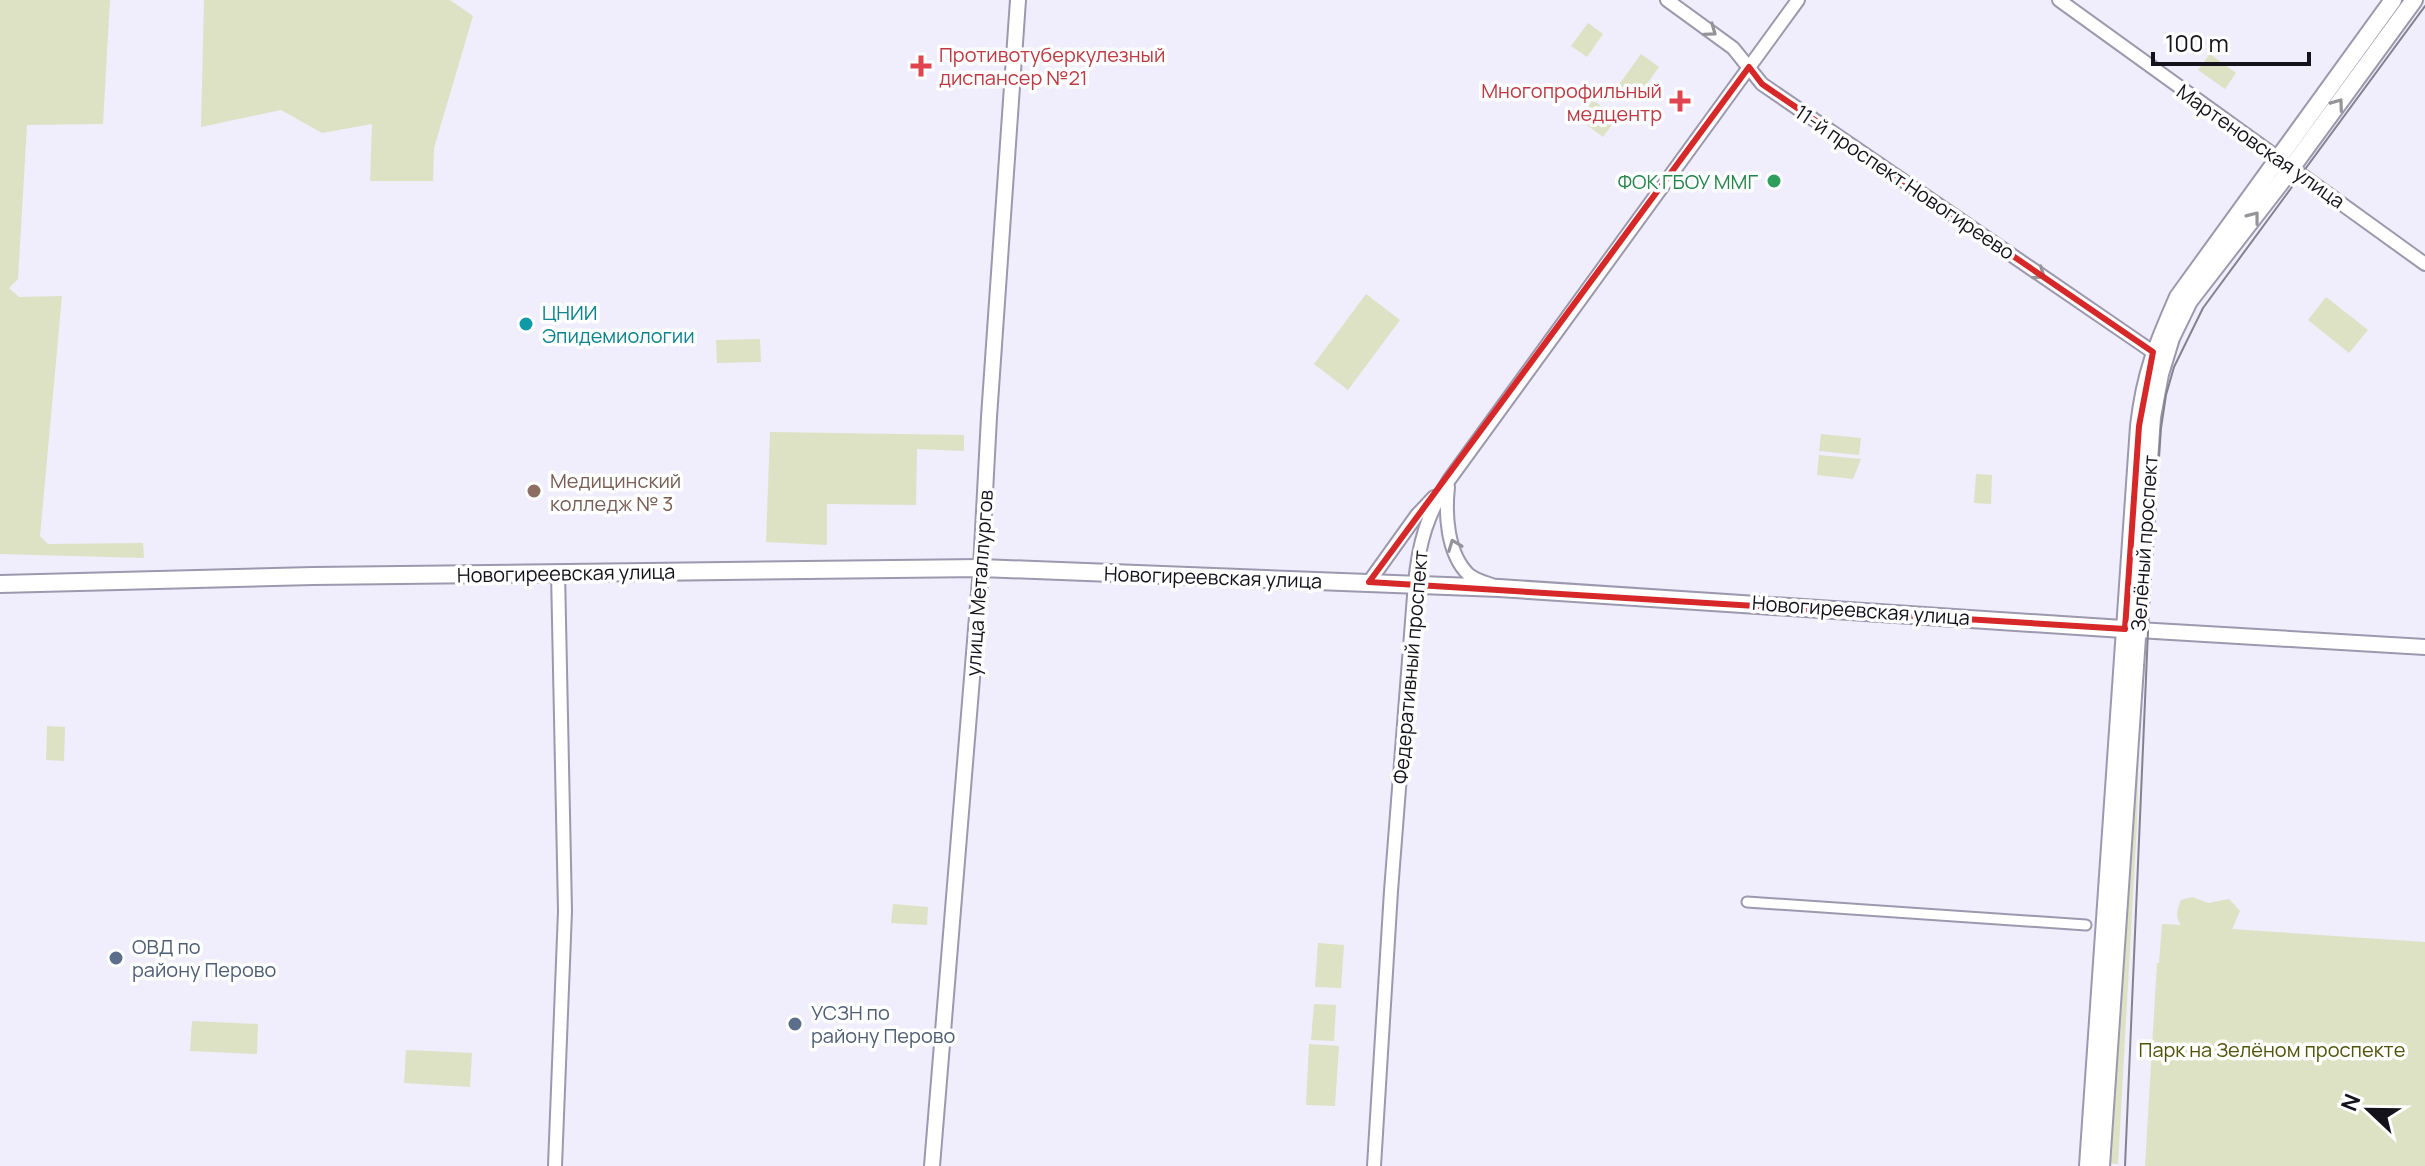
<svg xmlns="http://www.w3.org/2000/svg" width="2425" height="1166" font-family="Manrope,sans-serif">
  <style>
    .green { fill: #dde2c4 }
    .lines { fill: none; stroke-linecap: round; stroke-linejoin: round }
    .pedestrian-casing { stroke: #9c98ae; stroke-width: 13 }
    .minor-casing { stroke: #9c98ae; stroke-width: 16 }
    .tertiary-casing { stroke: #9c98ae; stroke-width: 18 }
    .secondary-casing { stroke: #9c98ae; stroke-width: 20 }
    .pedestrian { stroke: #fff; stroke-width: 9 }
    .minor { stroke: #fff; stroke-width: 12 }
    .tertiary { stroke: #fff; stroke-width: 14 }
    .secondary { stroke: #fff; stroke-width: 16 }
    .tram { stroke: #84828e; stroke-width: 2 }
    .oneway { stroke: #959498 }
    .marked { fill: none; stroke: #d62828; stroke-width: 6; stroke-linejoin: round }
    .health-dot { fill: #e0444e; stroke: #fff; stroke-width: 3 }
    .leisure-dot { fill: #2e9e5b; stroke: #fff; stroke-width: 3 }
    .culture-dot { fill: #0f9aa8; stroke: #fff; stroke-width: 3 }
    .education-dot { fill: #8d6e63; stroke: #fff; stroke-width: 3 }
    .service-dot { fill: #5c6f8a; stroke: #fff; stroke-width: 3 }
    .labels { text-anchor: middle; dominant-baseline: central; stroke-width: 7; stroke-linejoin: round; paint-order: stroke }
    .health-label { font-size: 20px; fill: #be3a42; stroke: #fff; text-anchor: start }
    .street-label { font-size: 20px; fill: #14121b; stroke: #fff }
    .leisure-label { font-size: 20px; fill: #27864d; stroke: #fff; text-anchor: end }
    .culture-label { font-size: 20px; fill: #0d838f; stroke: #fff; text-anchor: start }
    .education-label { font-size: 20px; fill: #785e54; stroke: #fff; text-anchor: start }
    .service-label { font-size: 20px; fill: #4e5e75; stroke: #fff; text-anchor: start }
    .park-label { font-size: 20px; fill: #505509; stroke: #fff }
  </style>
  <rect width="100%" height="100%" fill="#f0edfc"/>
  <g class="green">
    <polygon points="0,0 110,0 103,124 27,125 18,279 9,288 19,297 62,296 40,536 48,544 143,543 144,558 0,554"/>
    <polygon points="204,0 450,0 473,16 434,148 433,181 370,181 372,124 322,133 281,110 201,127"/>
    <polygon points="1588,23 1603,34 1587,57 1571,46"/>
    <polygon points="1641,54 1659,67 1636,99 1618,86"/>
    <polygon points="2210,54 2236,73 2225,89 2198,70"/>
    <polygon points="1593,100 1617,118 1603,137 1579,119"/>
    <polygon points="1366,294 1400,320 1348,390 1314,364"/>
    <polygon points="2326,297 2368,330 2349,353 2308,320"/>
    <polygon points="760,339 761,362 717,363 716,340"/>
    <polygon points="770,432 964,435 964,451 917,449 916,505 827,504 827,545 766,542"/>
    <polygon points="1821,434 1861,438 1859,455 1819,451"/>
    <polygon points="1819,455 1861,459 1853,479 1817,475"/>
    <polygon points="1976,474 1992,475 1991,504 1974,503"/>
    <polygon points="2141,655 2137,823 2118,1164 2106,1163"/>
    <polygon points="47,726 65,727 64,761 46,760"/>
    <path d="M2192,897l16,6 21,-4 11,12 -8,18 193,13v224h-280l12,-203h2l3,-39 19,1c-6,-8 -4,-15 0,-25z"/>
    <polygon points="893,904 928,907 927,925 891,923"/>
    <polygon points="1318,943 1344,945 1341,988 1315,987"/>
    <polygon points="1314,1004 1336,1005 1334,1041 1311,1040"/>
    <polygon points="192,1021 258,1024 257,1054 190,1051"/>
    <polygon points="1309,1044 1339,1046 1335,1106 1306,1105"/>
    <polygon points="406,1050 472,1053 470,1087 404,1083"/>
  </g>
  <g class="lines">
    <defs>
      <polyline id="pedestrian" points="1747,902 2086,925"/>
      <g id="minor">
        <polyline points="1667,0 1733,48 1762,84 2153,352"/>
        <polyline points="2059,0 2425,264"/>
        <path d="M1448,487c-3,27 -1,66 20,87 7,6 15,8 24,11"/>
        <polyline points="1369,582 1417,515 1434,497"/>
        <polyline points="555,1166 565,911 558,572"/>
        <path d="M1374,1166l17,-275 24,-308c4,-41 12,-68 34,-103l349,-480"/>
      </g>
      <g id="tertiary">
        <polyline points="2138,630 2425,647"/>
        <polyline points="932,1166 981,568 989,417 1018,0"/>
      </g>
      <g id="secondary">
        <polyline points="0,584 313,576 981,568 1499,588 2138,630"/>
        <path d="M2088,1166l51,-740c6,-53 18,-81 39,-129l215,-297"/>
        <polyline points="2101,1166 2152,417 2160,374 2171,338 2189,301 2281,182 2414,0"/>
      </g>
    </defs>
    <use href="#pedestrian" class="pedestrian-casing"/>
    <use href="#minor" class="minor-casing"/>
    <use href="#tertiary" class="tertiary-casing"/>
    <use href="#secondary" class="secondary-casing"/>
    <use href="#pedestrian" class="pedestrian"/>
    <use href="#minor" class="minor"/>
    <use href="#tertiary" class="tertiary"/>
    <use href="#secondary" class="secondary"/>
    <polyline class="tram" points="2125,1166 2149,608 2161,428 2166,395 2174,367 2203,308 2425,6"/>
  </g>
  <defs><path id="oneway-chevron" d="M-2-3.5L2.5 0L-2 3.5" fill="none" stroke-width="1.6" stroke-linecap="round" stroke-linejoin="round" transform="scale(2)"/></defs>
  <g class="oneway">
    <use href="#oneway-chevron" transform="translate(1711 31) rotate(36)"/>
    <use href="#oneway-chevron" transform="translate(2338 104) rotate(-54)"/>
    <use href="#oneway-chevron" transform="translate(2254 217) rotate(-52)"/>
    <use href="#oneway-chevron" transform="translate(2040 274) rotate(34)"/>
    <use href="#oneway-chevron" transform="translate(1454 545) rotate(-111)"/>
  </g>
  <path class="marked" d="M1749,67l13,17 391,268 -14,74 -14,203 -756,-47z"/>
  <g class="health-dot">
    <path d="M917 54h8v8h8v8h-8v8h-8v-8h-8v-8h8z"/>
    <path d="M1676 89h8v8h8v8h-8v8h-8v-8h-8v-8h8z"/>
  </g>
  <circle class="leisure-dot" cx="1774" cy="181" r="8"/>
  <circle class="culture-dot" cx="526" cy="324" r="8"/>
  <circle class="education-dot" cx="534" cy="491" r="8"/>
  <g class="service-dot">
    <circle cx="116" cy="958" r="8"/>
    <circle cx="795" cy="1024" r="8"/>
  </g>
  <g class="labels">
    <g class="health-label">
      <text x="939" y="54">Противотуберкулезный<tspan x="939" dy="23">диспансер №21</tspan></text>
      <text x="1662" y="90" text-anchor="end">Многопрофильный<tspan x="1662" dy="23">медцентр</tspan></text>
    </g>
    <g class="street-label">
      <text transform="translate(2261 146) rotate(35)">Мартеновская улица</text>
      <text transform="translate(1905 182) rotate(34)">11-й проспект Новогиреево</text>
      <text transform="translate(2144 543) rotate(-86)">Зелёный проспект</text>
      <text transform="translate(566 573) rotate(-1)">Новогиреевская улица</text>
      <text transform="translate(1213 577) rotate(2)">Новогиреевская улица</text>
      <text transform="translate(979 583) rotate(-86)">улица Металлургов</text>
      <text transform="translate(1861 610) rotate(4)">Новогиреевская улица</text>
      <text transform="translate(1410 667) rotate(-85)">Федеративный проспект</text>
    </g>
    <g class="leisure-label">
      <text x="1758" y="181">ФОК ГБОУ ММГ</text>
    </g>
    <g class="culture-label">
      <text x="542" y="312">ЦНИИ<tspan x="542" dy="23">Эпидемиологии</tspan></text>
    </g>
    <g class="education-label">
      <text x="550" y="480">Медицинский<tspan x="550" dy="23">колледж № 3</tspan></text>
    </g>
    <g class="service-label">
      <text x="132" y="946">ОВД по<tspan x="132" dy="23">району Перово</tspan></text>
      <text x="811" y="1012">УСЗН по<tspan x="811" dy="23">району Перово</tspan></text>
    </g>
    <g class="park-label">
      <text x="2272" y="1049">Парк на Зелёном проспекте</text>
    </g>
  </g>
  <g transform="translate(2369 1110) rotate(292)" stroke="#ffffff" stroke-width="6" paint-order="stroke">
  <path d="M0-6L14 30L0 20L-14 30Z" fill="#14121b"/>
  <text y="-12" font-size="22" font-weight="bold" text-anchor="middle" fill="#14121b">N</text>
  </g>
  <path d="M2153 52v12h156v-12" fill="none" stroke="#14121b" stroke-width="4"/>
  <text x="2165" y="52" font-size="24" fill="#14121b" stroke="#ffffff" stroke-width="6" paint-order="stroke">100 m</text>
</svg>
